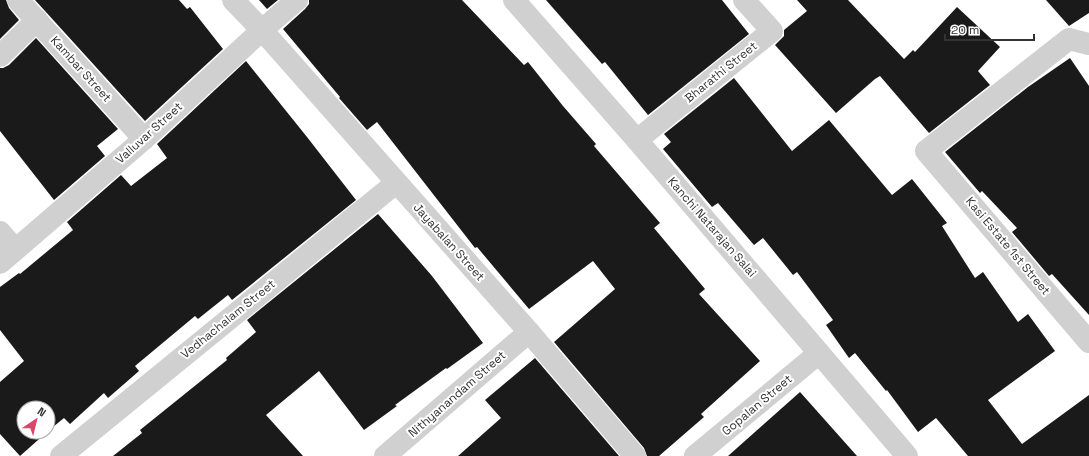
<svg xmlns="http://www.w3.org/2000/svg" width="1089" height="456" font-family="'Space Grotesk',sans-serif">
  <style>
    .building { fill: #1a1a1a }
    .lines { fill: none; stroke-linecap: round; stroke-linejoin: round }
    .minor { stroke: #d0d0d0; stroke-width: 22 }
    .labels { text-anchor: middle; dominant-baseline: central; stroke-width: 4; stroke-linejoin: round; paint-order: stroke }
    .street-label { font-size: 12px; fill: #333; stroke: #fff }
  </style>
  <rect width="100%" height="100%" fill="#fff"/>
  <g class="building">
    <polygon points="0,0 6,0 9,8 19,20 0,39"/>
    <polygon points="35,0 179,0 187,9 190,7 223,49 145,121"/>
    <polygon points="259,0 278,0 267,9"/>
    <polygon points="309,0 462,0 524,65 528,62 563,106 596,144 594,146 660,223 654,228 705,289 699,294 760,361 701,414 704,417 659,456 647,456 644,448 554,342 615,289 593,261 529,309 477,247 475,248 377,122 367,130 339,98 340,97 283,29 305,9 309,4"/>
    <polygon points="546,0 722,0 749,34 648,115 605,62 602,64"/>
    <polygon points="797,0 848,0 904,59 913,50 915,52 957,7 1000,47 978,71 990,85 929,133 880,76 875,79 836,113 775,45 784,36 784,30 807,11"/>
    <polygon points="1046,0 1089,0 1089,13 1069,26"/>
    <polygon points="36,38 118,129 97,146 105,156 54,200 0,131 0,68 3,68 9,65"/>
    <polygon points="1070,58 1089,86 1089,315 1052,274 1049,276 1012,232 1017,228 982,191 980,193 945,152 1028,87"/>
    <polygon points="246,61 307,137 356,200 232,300 228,295 198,319 195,316 135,366 139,371 108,398 104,393 70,424 64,418 48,431 48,408 24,408 24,432 47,432 20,456 0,434 0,382 24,361 0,330 0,287 19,273 20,274 73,230 67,222 121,175 131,186 167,158 157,144"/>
    <polygon points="734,78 792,151 829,120 892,195 912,179 947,223 942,226 975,278 983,272 1018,322 1028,314 1055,351 988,400 1022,444 1089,395 1089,456 968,456 936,418 918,432 887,390 886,391 855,353 849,358 826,325 833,320 797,272 793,275 763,238 754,245 718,203 712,207 663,149 671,142 664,134"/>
    <polygon points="378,214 432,276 483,343 447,369 446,368 395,405 397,406 364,430 319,371 266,415 303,456 113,456 142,433 140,430 227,360 226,358 256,332 247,320"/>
    <polygon points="535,358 619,456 458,456 501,418 485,400"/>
    <polygon points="800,392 857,456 728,456"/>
  </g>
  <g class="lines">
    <g class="minor">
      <polyline points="18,0 144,139"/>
      <polyline points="233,0 262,30 529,332 635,456"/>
      <polyline points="514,0 637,140 907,456"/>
      <polyline points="1089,44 1069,39 926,151 1089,342"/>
      <polyline points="0,56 37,20"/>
      <polyline points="637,140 772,31 744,0"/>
      <polyline points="0,232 15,249"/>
      <polyline points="0,263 144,139 262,30 297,0"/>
      <polyline points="61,456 396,183"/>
      <polyline points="385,456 529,332"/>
      <polyline points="695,456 819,353"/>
    </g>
  </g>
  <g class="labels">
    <g class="street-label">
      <text transform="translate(81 69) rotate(48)">Kambar Street</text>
      <text transform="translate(721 72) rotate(-39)">Bharathi Street</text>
      <text transform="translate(149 133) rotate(-42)">Valluvar Street</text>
      <text transform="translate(712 227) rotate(49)">Kanchi Natarajan Salai</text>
      <text transform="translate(449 242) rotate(48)">Jayabalan Street</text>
      <text transform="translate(1008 246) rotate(50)">Kasi Estate 1st Street</text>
      <text transform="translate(228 319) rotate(-39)">Vedhachalam Street</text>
      <text transform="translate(457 394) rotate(-41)">Nithyanandam Street</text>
      <text transform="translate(757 405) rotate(-40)">Gopalan Street</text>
    </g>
  </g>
  <g transform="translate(36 420) rotate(35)"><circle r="19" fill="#ffffff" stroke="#adadad"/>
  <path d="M0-3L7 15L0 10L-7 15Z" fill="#da4568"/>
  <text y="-6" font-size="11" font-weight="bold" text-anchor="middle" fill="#333333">N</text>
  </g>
  <path d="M945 34v6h89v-6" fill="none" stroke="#333333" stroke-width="2"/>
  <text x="951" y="34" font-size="12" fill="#333333" stroke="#ffffff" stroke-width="3" paint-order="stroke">20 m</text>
</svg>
